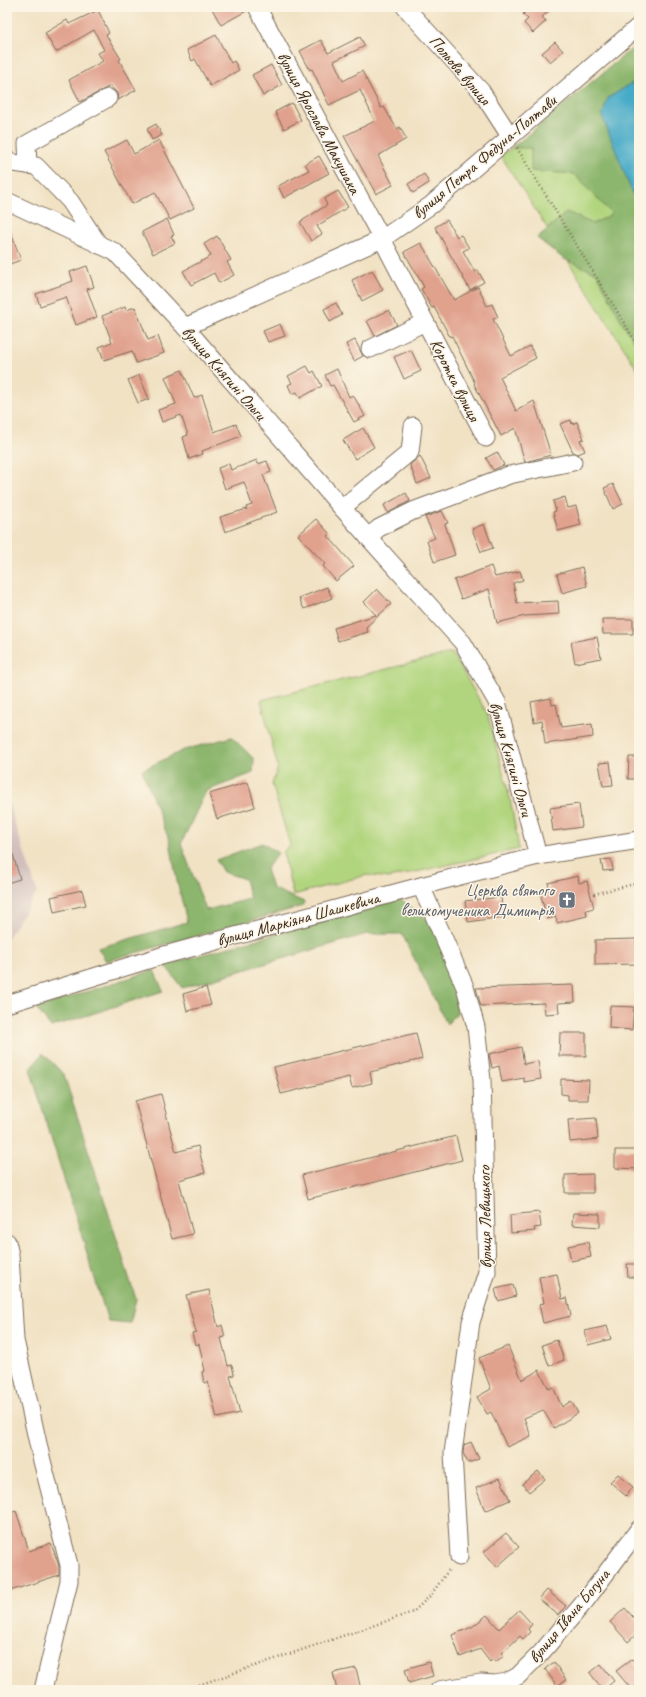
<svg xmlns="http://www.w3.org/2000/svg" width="646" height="1697" font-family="Caveat,sans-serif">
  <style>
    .industrial { fill: #d1bfbd }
    .green { fill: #b1d57e; stroke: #76804e }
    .forest { fill: #8cb66d; stroke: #647046 }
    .water { fill: #47abc7; stroke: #416a72 }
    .building { fill: #e0a18d }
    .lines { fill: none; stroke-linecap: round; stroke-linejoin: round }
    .minor-casing { stroke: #7b6a58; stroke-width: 19 }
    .path { stroke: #7b6a58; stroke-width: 2.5; stroke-dasharray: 1 3; stroke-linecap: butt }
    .minor { stroke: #fff; stroke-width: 17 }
    .labels { text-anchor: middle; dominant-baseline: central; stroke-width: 3; stroke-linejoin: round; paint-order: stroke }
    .street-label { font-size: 17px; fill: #3b2a1e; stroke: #fcf5e5 }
    .worship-label { font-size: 17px; fill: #5b616d; stroke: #fcf5e5; text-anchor: end }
  </style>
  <rect width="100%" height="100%" fill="#fcf5e5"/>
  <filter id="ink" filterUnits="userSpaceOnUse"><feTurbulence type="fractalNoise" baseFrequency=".025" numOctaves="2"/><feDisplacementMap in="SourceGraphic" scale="8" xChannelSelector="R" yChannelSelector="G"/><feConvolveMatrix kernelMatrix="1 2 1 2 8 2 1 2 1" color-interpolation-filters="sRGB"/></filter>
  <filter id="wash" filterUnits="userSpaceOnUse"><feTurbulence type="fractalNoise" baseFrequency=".012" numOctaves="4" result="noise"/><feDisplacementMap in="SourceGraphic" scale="16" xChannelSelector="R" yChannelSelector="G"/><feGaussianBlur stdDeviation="0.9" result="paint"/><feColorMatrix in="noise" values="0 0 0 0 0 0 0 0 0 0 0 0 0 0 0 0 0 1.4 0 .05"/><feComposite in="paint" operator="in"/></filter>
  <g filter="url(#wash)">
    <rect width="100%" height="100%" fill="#f1e2c4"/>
    <polygon class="industrial" points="7,798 37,892 7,939"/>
    <g class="green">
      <polygon points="639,53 639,372 501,156"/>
      <polygon points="452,653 487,713 510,798 519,849 389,878 367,875 293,895 283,852 290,845 272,784 278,768 261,700"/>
    </g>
    <g class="forest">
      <polygon points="639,43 639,79 608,98 633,195 639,199 639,348 624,326 597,273 564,259 537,238 567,212 593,224 612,214 574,174 531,171 531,148 512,148"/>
      <polygon points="232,737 254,759 253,773 206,791 181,844 206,910 250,899 245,879 223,872 216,860 262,843 278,853 266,869 272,888 304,902 303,906 106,961 98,948 187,922 177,881 170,842 142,770 184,750"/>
      <polygon points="400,899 430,921 454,976 457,1013 447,1024 402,934 367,934 182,988 165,965"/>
      <polygon points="154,970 163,991 51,1027 36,1008"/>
      <polygon points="43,1053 64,1075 136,1299 130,1323 108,1321 30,1069"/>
    </g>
    <polygon class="water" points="639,79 639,199 633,195 602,116 608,98"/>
    <g id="blocks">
      <g class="building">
        <polygon points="211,7 247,7 248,10 221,25"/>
        <polygon points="531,7 553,7 542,17 546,21 533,33 524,23 528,19 523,14"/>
        <polygon points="98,10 109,33 106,35 121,59 119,60 136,90 118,100 117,93 110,86 80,102 69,80 103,61 98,53 104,50 94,30 56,52 45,33 67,20 69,24"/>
        <polygon points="216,35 231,63 234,61 239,70 210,86 195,59 192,61 187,50"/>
        <polygon points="360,37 365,46 334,61 343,81 362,71 381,108 384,107 397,129 400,127 406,139 378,156 393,185 376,194 344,136 375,121 360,90 329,105 312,69 310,70 300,51 321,40 328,53"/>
        <polygon points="555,42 563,51 550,62 542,53"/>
        <polygon points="271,65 282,85 263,96 252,75"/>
        <polygon points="292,103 301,120 284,129 275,112"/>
        <polygon points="156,124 162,135 152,140 147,129"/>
        <polygon points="127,140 134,154 159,140 194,208 170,220 155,192 132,204 104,152"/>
        <polygon points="319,156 329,173 284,198 278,186 309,170 305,164"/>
        <polygon points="424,174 429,183 413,193 408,184"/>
        <polygon points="338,191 348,207 317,226 322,234 311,241 300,222 327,205 324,199"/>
        <polygon points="167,219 174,235 171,236 175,243 153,254 142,232"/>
        <polygon points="447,220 457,237 461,235 469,248 463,251 475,272 478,270 484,282 470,290 435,227"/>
        <polygon points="8,225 21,260 7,265 7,226"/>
        <polygon points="217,236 231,260 227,262 234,275 219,283 214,273 191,285 183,271 211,256 204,244"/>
        <polygon points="421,243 454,300 478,287 487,306 492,304 498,317 493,319 511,356 530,346 536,358 500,377 516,411 534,401 551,455 525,462 515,428 501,436 474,384 475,383 452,336 450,337 434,307 432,308 421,289 424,287 404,252"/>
        <polygon points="87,266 94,287 87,289 97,317 76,325 66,297 40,306 36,294 73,281 70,272"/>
        <polygon points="372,270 383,290 362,301 352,280"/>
        <polygon points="336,303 342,315 330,322 324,309"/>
        <polygon points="125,307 126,310 135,307 148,340 158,336 164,353 136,363 132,351 104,360 99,347 112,342 102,316"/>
        <polygon points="389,310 397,325 375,336 367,321"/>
        <polygon points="280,324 285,336 268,342 263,331"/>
        <polygon points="355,340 363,356 354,361 346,344"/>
        <polygon points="411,350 421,371 404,379 394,357"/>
        <polygon points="307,366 311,373 314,371 322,386 300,398 297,392 292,394 288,385 292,383 288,376"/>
        <polygon points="337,369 349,397 353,395 365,416 354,422 333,385 330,386 325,375"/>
        <polygon points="182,370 194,398 202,395 214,432 236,424 241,436 202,451 203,454 189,459 183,437 188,435 181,415 162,422 158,410 176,404 165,377"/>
        <polygon points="139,375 149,399 138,403 128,380"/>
        <polygon points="571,420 572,424 577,422 584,439 580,440 585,451 578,454 573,452 560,424"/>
        <polygon points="363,428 374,447 355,459 343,440"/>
        <polygon points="497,452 504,465 493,470 486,458"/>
        <polygon points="420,456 431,478 417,484 410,465"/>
        <polygon points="257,460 258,464 267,461 271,472 263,475 277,512 225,532 220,517 247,509 246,507 252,505 244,482 225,489 218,468 229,464 231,470"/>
        <polygon points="613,484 623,504 613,509 604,488"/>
        <polygon points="406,493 410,501 388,513 384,505"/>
        <polygon points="565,497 568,508 576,506 581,525 558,531 553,512 556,511 553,501"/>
        <polygon points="442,511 448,523 445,524 455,555 434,562 427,541 435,538 425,517"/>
        <polygon points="316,519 330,534 328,536 354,566 336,581 323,566 325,564 298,535"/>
        <polygon points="484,524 493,548 481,552 472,529"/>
        <polygon points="491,566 495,577 520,571 523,580 513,583 517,603 558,601 559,614 525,616 497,623 489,589 461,599 454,580"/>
        <polygon points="582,567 587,586 562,593 557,574"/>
        <polygon points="327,587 332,598 304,609 299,598"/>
        <polygon points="377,589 391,604 366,627 368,632 338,641 334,628 376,615 364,602"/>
        <polygon points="602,619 633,619 633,634 603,634"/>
        <polygon points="597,637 601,658 575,663 571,642"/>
        <polygon points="551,698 552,705 556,704 561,728 592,724 593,737 545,744 542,720 534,722 531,702"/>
        <polygon points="629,757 639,757 639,779 628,779"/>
        <polygon points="610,762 613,785 603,786 599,763"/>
        <polygon points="248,782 255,807 217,819 209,794"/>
        <polygon points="579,804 582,827 553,831 550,808"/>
        <polygon points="10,844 20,879 7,883 7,845"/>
        <polygon points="611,859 613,870 603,871 601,860"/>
        <polygon points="578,876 579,883 587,881 594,908 586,910 587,916 557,923 556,917 547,919 540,892 550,890 548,883"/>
        <polygon points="82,890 86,905 54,912 51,897"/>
        <polygon points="501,897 503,917 468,922 465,901"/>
        <polygon points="636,939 637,964 595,965 595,940"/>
        <polygon points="574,985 575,1002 558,1003 559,1013 545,1014 544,1003 481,1006 476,988"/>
        <polygon points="206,987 211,1005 187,1011 183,994"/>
        <polygon points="610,1006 634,1007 632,1030 609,1028"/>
        <polygon points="416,1033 422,1059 370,1072 372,1083 352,1088 349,1077 281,1094 274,1067"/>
        <polygon points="560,1033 586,1033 586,1056 559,1056"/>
        <polygon points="521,1047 524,1064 538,1061 541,1079 524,1082 524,1078 502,1082 499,1066 492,1068 489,1054"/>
        <polygon points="561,1079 589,1080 588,1100 568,1100 568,1095 561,1094"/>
        <polygon points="161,1094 176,1152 198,1146 205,1173 179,1180 193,1234 172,1239 135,1101"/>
        <polygon points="596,1118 598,1139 570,1142 568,1120"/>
        <polygon points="456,1136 462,1160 308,1199 302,1175"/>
        <polygon points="615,1150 639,1150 639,1169 615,1168"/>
        <polygon points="593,1174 593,1193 565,1193 565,1175"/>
        <polygon points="539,1212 541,1227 534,1228 535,1231 511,1233 510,1215"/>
        <polygon points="573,1213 600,1214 600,1227 572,1225"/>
        <polygon points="588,1242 591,1257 571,1261 568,1246"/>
        <polygon points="627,1264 639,1264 639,1277 628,1277"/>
        <polygon points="557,1274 562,1299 567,1298 571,1316 543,1323 539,1304 544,1303 539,1277"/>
        <polygon points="513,1285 516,1296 498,1301 495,1289"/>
        <polygon points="209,1290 218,1327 222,1325 225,1337 221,1338 228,1366 232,1365 234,1375 230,1376 240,1413 217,1418 208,1382 204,1383 202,1372 205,1371 199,1344 195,1345 192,1333 196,1332 186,1295"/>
        <polygon points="607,1326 611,1339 588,1345 585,1331"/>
        <polygon points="557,1340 564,1360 549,1366 542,1345"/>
        <polygon points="508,1346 522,1380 539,1370 549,1389 553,1387 562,1407 571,1401 578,1413 554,1428 543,1410 524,1418 531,1436 507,1447 491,1412 487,1414 477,1397 491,1389 479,1358"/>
        <polygon points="471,1442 479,1459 468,1463 463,1453 464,1445"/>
        <polygon points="538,1471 545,1479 529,1492 522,1484"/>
        <polygon points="618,1474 633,1487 626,1496 610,1482"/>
        <polygon points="500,1478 510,1500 485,1511 476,1488"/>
        <polygon points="16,1511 29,1551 51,1543 59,1566 59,1575 7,1592 7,1514"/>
        <polygon points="506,1533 519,1547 497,1567 484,1552"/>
        <polygon points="547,1590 566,1606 558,1615 539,1599"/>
        <polygon points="625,1608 639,1624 639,1632 628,1642 610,1622"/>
        <polygon points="519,1610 532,1624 528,1629 530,1632 523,1639 520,1636 502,1653 504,1656 495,1662 493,1659 490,1662 480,1649 460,1657 452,1635 472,1627 487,1615 499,1629"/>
        <polygon points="632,1659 639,1668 639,1684 632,1690 616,1671"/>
        <polygon points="429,1662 433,1676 409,1683 405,1669"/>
        <polygon points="554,1662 566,1680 557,1686 545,1669"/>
        <polygon points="601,1664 614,1681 603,1690 590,1673"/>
        <polygon points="356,1668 361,1690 337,1690 333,1673"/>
      </g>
    </g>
  </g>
  <g filter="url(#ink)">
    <use href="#blocks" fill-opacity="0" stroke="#7b6a58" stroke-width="1"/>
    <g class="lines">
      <defs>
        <g id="minor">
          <polyline points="257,7 382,239 486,438"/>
          <polyline points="405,7 481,91 510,136"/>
          <polyline points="7,159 13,163 28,165"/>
          <polyline points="7,201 115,252 185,327 342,508 463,643 497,702 538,856"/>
          <polyline points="99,245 70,201 36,166 28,165 27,144 108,98"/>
          <polyline points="185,327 382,239 431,205 639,26"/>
          <polyline points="370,349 425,322"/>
          <polyline points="342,508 410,452 413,426"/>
          <polyline points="368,537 379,528 413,511 509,475 573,462"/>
          <polyline points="421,886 465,987 476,1027 482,1080 487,1272 471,1322 453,1453 459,1557"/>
          <polyline points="7,1004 161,956 421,886 538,856 639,840"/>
          <polyline points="7,1242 10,1255 15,1340 41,1457 69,1565 69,1581 43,1690"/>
          <polyline points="439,1690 481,1683 495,1684 507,1682 518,1676 541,1653 586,1600 639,1529"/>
        </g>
      </defs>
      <use href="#minor" class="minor-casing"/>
      <g class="path">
        <polyline points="517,148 639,347"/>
        <polyline points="594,894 634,884"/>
        <polyline points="184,1690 413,1612 431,1595 450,1568"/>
      </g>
      <use href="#minor" class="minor"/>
    </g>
  </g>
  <defs>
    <symbol id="church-square" viewBox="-11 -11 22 22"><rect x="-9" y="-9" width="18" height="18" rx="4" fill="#6b7280" stroke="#fcf5e5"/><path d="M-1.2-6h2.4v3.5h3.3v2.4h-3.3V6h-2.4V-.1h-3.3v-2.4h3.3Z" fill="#fff"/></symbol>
  </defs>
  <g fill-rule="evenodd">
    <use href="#church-square" x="557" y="890" width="20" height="20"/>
  </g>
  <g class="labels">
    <g class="street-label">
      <text transform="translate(460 70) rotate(50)">Польова вулиця</text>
      <text transform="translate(319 123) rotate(62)">вулиця Ярослава Макушака</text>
      <text transform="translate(484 157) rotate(-40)">вулиця Петра Федуна-Полтави</text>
      <text transform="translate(224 373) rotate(49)">вулиця Княгині Ольги</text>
      <text transform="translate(455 380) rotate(63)">Коротка вулиця</text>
      <text transform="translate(511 759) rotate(74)">вулиця Княгині Ольги</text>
      <text transform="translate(298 919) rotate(-15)">вулиця Маркіяна Шашкевича</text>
      <text transform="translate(485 1217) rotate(-91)">вулиця Левицького</text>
      <text transform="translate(569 1616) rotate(-50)">вулиця Івана Богуна</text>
    </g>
    <g class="worship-label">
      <text x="554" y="890">Церква святого<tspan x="554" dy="20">великомученика Димитрія</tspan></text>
    </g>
  </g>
  <rect width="646" height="1697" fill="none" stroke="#fcf5e5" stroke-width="24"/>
</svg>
